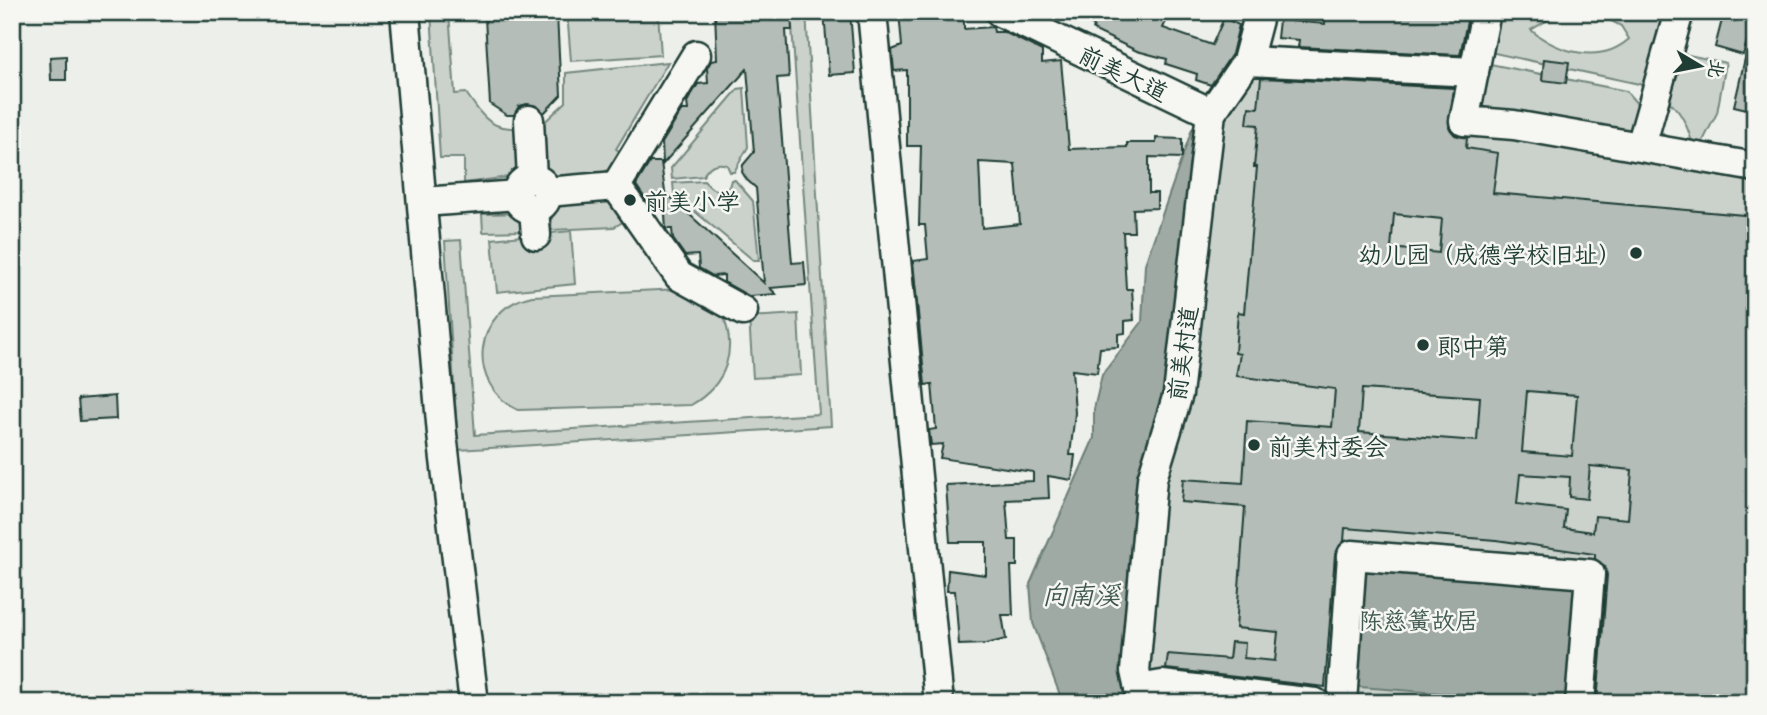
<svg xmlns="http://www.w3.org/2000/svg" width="1767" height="715" font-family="'Playpen Sans','LXGW WenKai TC',sans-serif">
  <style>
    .green { fill: #cbd2cc; stroke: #758880; stroke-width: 2 }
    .water { fill: #9faaa4; stroke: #6c7e77; stroke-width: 2 }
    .building { fill: #b4bdb8; stroke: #1f3d34; stroke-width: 2; fill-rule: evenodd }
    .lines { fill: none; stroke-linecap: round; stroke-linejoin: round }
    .minor-casing { stroke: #1f3d34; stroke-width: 33 }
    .minor { stroke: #f6f6f2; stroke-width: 28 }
    .poi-dot { fill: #1f3d34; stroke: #f6f6f2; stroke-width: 2.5 }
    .labels { text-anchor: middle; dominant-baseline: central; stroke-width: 5; stroke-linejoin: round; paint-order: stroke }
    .street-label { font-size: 24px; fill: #1f3d34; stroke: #f6f6f2 }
    .poi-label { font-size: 24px; fill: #1f3d34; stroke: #f6f6f2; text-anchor: start }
    .park-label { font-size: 24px; fill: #415b52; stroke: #f6f6f2 }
    .water-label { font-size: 26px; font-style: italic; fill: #3f5850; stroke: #f6f6f2 }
  </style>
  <rect width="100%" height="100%" fill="#edefea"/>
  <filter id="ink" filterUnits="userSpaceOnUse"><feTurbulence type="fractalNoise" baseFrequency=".0143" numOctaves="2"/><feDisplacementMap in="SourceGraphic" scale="14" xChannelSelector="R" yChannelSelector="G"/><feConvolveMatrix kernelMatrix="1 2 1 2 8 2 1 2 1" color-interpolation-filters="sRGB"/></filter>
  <g filter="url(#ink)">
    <g class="green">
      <path d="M431,12h18l6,82 11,-1c18,25 23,37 56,35l1,47 -59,8v-25h-24z"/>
      <polygon points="567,12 658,12 661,55 571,61"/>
      <polygon points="791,12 806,12 831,426 458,450 445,241 461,240 475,435 819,414"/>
      <path d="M1494,12h67l-30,18c26,22 69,35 98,9l-8,-13 -26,-14h70l-21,73 -159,-34z"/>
      <polygon points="1265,46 1460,58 1626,91 1675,148 1755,162 1755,703 1151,703 1142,662 1161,483 1217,115"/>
      <path d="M1670,51l56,12 -9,50 -15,30 -10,-1c-6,-20 -12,-33 -29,-45z"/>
      <polygon points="668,62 616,149 624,154 610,177 552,182 538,170 537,129 566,102 566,73"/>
      <path d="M744,88l4,59 -14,25h-4l-3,-7c-12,-4 -18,1 -24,11l-31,3 -1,-11 67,-79z"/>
      <path d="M731,180h4l18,21 6,59h-6l-79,-66 -1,-11 31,-2c8,9 14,13 25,6z"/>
      <polygon points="613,197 628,219 614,227 551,230 553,204"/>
      <polygon points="524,213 525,231 483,232 482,214"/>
      <polygon points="571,231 575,284 497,292 492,239"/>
      <path d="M680,289l41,22c18,39 5,74 -30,94l-173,5c-54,-26 -44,-102 14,-114z"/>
      <polygon points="798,314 801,375 753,378 749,317"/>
    </g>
    <g class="water">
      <polygon points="1197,127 1131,703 1063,703 1033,623 1030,584 1094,438 1094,409 1102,375 1142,322 1145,264 1192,129"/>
      <polygon points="1356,564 1580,581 1571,703 1347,686"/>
    </g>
    <g class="building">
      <polygon points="715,12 791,12 792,30 786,30 789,77 777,78 792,263 804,262 806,285 770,288 776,294 749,296 724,282 724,275 713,276 699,268 698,255 685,256 673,239 672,229 666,229 664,201 650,206 636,185 650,162 661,162 665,192 764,283 756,188 747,180 742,172 743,165 754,152 747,69 663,164 662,143 682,110 688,110 687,102 698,84 708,83 707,68 711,61 717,60"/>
      <polygon points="824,12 850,12 855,73 829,75"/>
      <path d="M899,12h65v17l29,-2 1,5h10l38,19v12l19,-2 8,88 58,-2v-4h29v-5l26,1v19l-33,-1v36h8v15l-24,1 1,23h-11l3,57h6l2,31 -9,1v12l-7,1v13l-18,1 -3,25 -25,-3 3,43 -5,42h5l-3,25 -24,-4 1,22 -43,2 3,40h8v26h-6l2,49h-11l4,24 -20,5 -27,1 -4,-54h-8l1,-21 38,5v-33h-36l-4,-57 87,-4v-9l-93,-14 3,-14 -12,1 -2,-15 7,-1 -4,-45 -7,1 -12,-124 15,-2 -3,-34h-6l2,-79h-14v-76l-13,1 -2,-21 10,-4zM979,162l36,2 5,60 -38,4z"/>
      <polygon points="1062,12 1170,12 1163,28 1212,45 1224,18 1239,25 1232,54 1211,85 1196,80 1197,74 1166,64 1167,59 1137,51 1093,30 1094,26"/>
      <polygon points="1326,12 1469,12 1460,55 1298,47 1299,40 1277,38 1279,20 1325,24"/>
      <polygon points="1724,12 1755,12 1743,55 1715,47"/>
      <polygon points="557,14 561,95 544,113 537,106 527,104 519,106 514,115 507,115 490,104 485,18"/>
      <polygon points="1749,41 1755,42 1755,111 1734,106"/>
      <polygon points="66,56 66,80 51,80 50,57"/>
      <polygon points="1544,59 1569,62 1566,83 1542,80"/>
      <path d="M1261,78l193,10 -5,40 6,7 12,3 -1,10 32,5 -5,40 262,23v487h-158l10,-128 -2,-9 -10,-7v-5l-99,-14 -151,-12 -1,13 -9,13 -10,133 -159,-18 2,-15 61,5 2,-17 14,1 -1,15 31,3 3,-29 -42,-4 9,-121 -64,-5 2,-23 60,4 4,-62 85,6 3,-38 -99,-13 4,-22 -5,-1 3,-41 6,1 13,-146h-3l4,-42 -11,-1 2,-17 9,1zM1394,214l48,5 -3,34 -48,-5zM1362,389l118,8 -3,44 -118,-9zM1527,391l50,4 -5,61 -50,-4zM1590,466l42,4 -4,49 -33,-3 -2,16 -29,-4 2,-18 -49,-6 3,-30 50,3 -1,20 18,2z"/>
      <polygon points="115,396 116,419 80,421 78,399"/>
    </g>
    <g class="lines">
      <defs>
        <g id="minor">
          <polyline points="405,12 442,434 474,703"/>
          <polyline points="872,12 939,703"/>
          <polyline points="1000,12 1211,113"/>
          <polyline points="1486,12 1464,121 1514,125 1755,167"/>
          <polyline points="1247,61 1474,72"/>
          <polyline points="529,120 532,179"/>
          <polyline points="1641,146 1679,12"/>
          <circle cx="532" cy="194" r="15"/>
          <polyline points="616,186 679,276 743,311"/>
          <polyline points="616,186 696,55"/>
          <polyline points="547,192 616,186"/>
          <polyline points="423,202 518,195"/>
          <polyline points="534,208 536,235"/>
          <polyline points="1139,689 1162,685 1315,703"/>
          <polyline points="1142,703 1135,671 1152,479 1178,394 1211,113 1247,61 1260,12"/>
          <polyline points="1342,703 1352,555 1590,574 1580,703"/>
        </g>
      </defs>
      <use href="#minor" class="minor-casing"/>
      <use href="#minor" class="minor"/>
    </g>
  </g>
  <g class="poi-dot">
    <circle cx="630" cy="200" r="7"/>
    <circle cx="1636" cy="253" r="7"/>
    <circle cx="1423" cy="345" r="7"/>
    <circle cx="1254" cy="445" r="7"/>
  </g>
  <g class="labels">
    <g class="street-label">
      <text transform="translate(1124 72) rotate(26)">前美大道</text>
      <text transform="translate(1181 353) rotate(-82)">前美村道</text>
    </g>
    <g class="poi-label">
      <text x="644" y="200">前美小学</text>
      <text x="1622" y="253" text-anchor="end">幼儿园（成德学校旧址）</text>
      <text x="1437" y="345">郎中第</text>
      <text x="1268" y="445">前美村委会</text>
    </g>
    <g class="park-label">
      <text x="1419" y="619">陈慈簧故居</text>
    </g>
    <g class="water-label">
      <text x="1081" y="593">向南溪</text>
    </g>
  </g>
  <rect width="1767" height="715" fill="none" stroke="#f6f6f2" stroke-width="42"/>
  <rect x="21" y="21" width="1725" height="673" fill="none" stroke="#1f3d34" stroke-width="2.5" filter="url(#ink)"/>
  <g transform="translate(1700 66) rotate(100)" stroke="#f6f6f2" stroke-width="5" paint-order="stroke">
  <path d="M0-5L12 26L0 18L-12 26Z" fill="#1f3d34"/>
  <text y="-10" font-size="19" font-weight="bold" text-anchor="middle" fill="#1f3d34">北</text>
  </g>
</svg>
